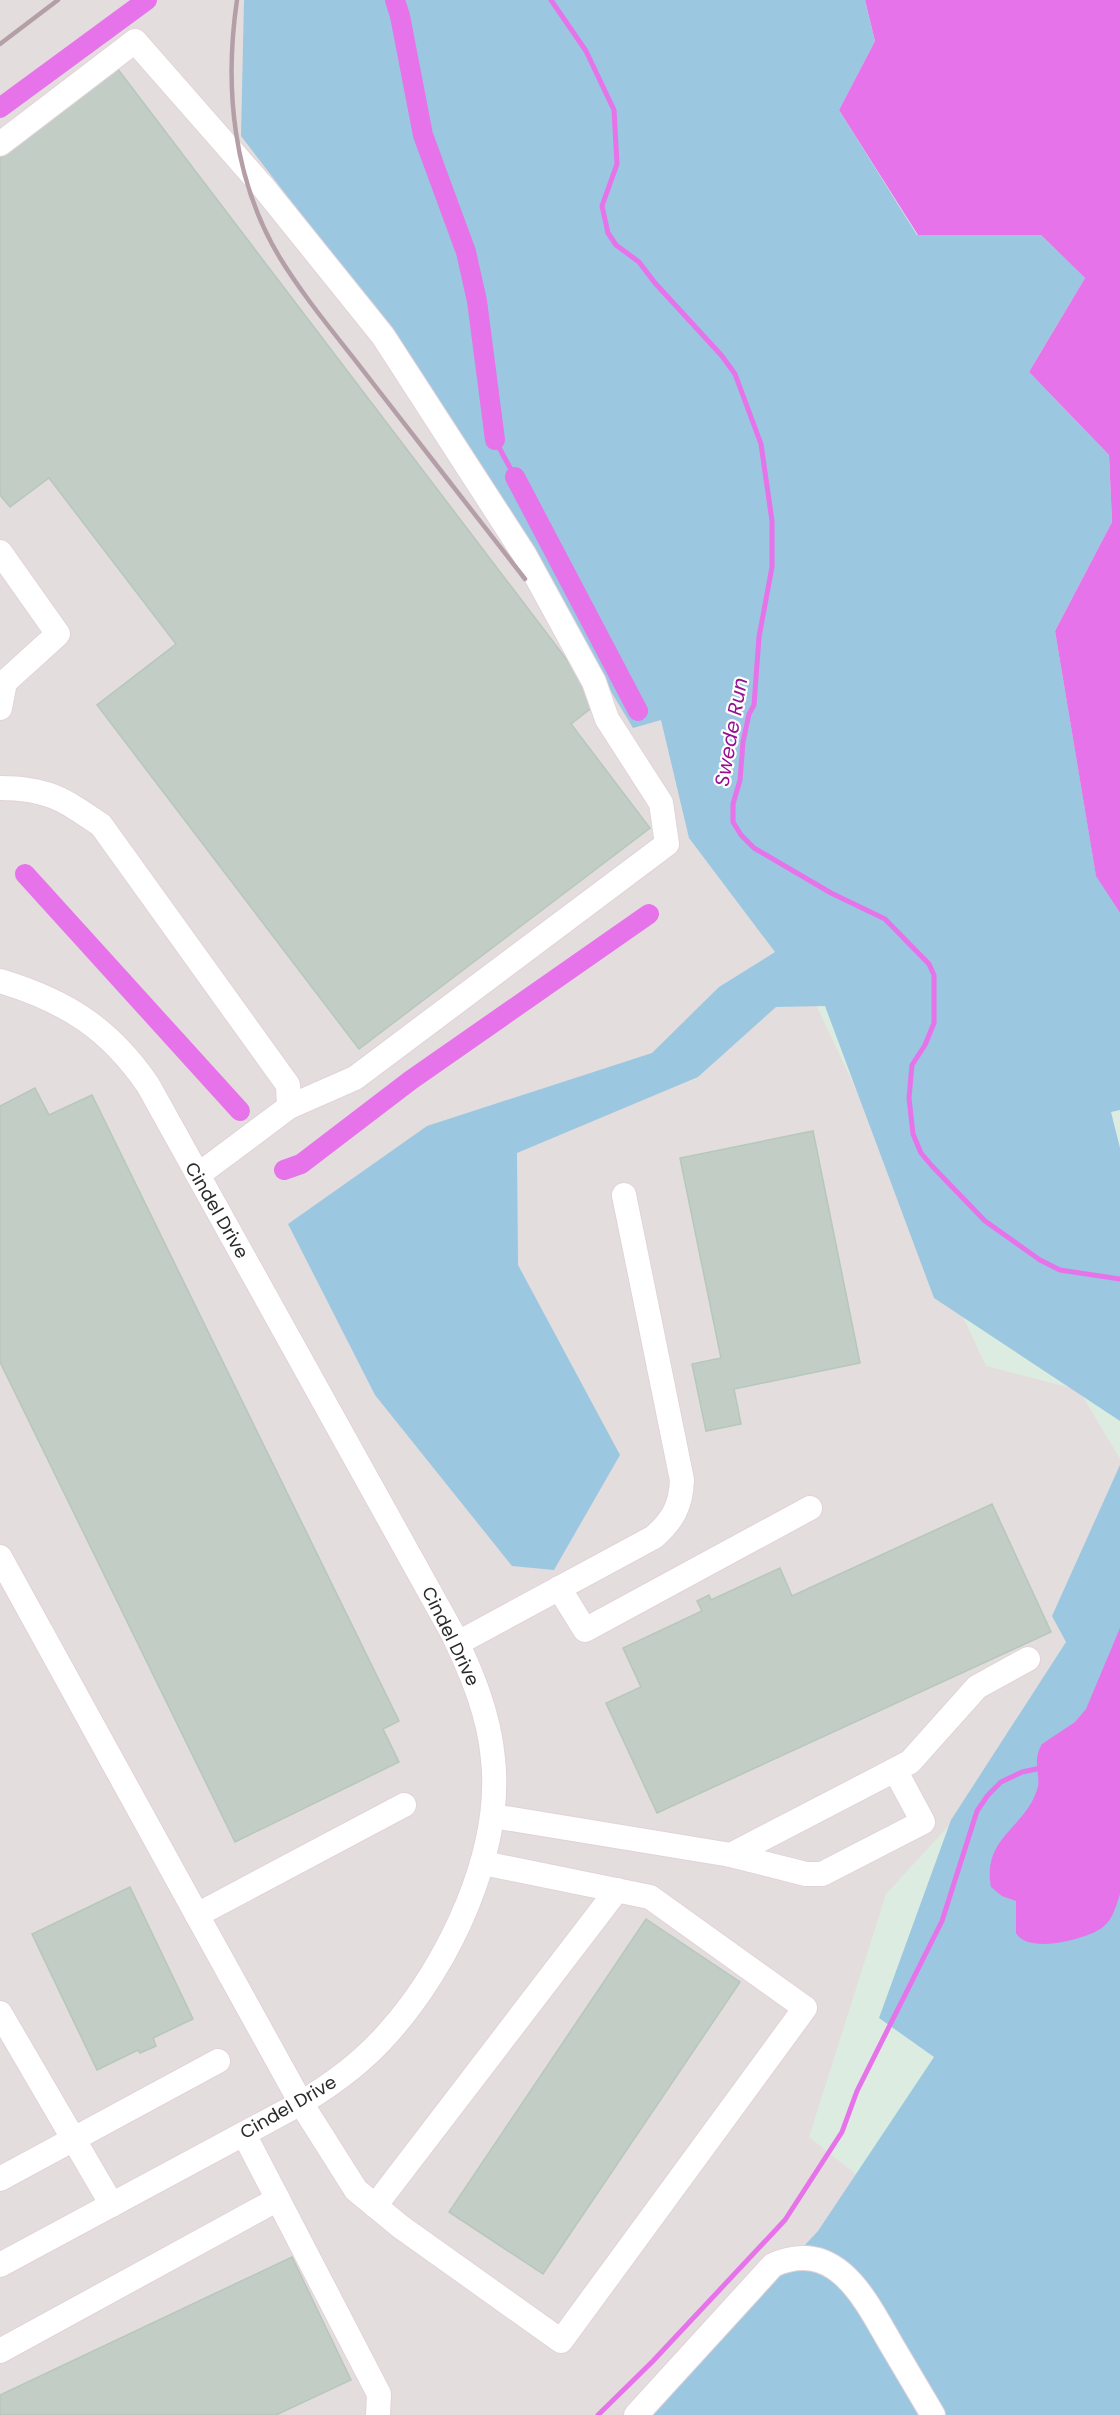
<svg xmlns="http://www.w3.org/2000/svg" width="1120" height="2415" font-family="Poppins,sans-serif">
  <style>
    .industrial { fill: #e4dddd }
    .green { fill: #9bc7e0 }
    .water { fill: #e673ea }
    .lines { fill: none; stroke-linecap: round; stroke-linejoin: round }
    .stream { stroke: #e673ea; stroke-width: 5 }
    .canal { stroke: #e673ea; stroke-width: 20 }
    .building { fill: #c2cec5; stroke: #b6c7bc; stroke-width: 1.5 }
    .minor-casing { stroke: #e2d2da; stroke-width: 26 }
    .minor { stroke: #fff; stroke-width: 24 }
    .rail { stroke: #b49fa8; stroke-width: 4.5 }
    .labels { text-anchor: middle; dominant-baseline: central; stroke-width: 4.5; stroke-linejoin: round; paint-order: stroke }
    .street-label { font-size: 18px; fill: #2a2a2a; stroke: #fff }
    .water-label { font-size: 20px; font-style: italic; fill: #961290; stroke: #fff }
  </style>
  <rect width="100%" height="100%" fill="#dcece0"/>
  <polygon class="industrial" points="0,0 413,0 608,583 819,1011 986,1366 1079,1390 1120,1459 1120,1559 1099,1662 886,1894 809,2137 892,2203 1120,2415 0,2415"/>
  <g class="green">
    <polygon points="244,0 865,0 875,41 839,110 917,235 1041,235 1085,278 1029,372 1109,455 1112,522 1055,631 1096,875 1120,913 1120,1110 1111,1112 1120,1148 1120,1421 934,1298 825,1006 776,1007 698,1077 517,1153 518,1265 620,1455 554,1570 512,1566 375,1395 288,1224 427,1126 652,1053 719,987 775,952 689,838 661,720 633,728 408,353 241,136"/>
    <polygon points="1120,1465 1120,2415 648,2415 818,2231 934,2057 879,2018 951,1820 1066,1642 1052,1616"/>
  </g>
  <g class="water">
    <polygon points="865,0 1120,0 1120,913 1096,876 1055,631 1112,522 1109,455 1029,372 1085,278 1041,235 918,235 839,110 875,41"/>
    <path d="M1120,1628v266c-4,12 -7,25 -17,33 -15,12 -75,28 -87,6v-32l-14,-5 -11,-9c-9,-49 33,-58 46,-97 5,-15 -6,-27 5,-46l33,-22 11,-13z"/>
  </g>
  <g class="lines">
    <g class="stream">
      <polyline points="551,0 586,51 614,110 617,164 602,206 608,233 616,245 639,262 655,283 722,356 735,374 761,444 772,521 772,567 759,637 754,705 749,714 743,742 740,780 733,804 733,822 741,835 754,848 831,893 885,919 929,964 934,975 934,1023 925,1045 912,1065 909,1098 913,1134 921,1153 932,1166 985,1221 1040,1260 1060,1270 1120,1279"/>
      <polyline points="495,440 515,477"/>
      <polyline points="598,2415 653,2361 785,2220 842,2132 857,2091 942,1921 977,1811 988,1795 1001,1782 1022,1772 1041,1768"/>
    </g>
    <g class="canal">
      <polyline points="395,0 400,16 423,135 466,252 477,301 495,440"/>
      <polyline points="0,108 147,0"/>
      <polyline points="515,477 638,711"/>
      <polyline points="25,874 240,1111"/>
      <polyline points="284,1170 301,1164 411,1080 649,914"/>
    </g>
  </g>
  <g class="building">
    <polygon points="117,68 599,702 571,724 650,828 359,1049 97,705 176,644 49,478 10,507 0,495 0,157"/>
    <polygon points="35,1088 49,1115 92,1095 399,1721 383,1729 399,1762 235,1842 0,1362 0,1106"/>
    <polygon points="813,1131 860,1363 734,1389 741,1424 706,1431 692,1364 721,1358 680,1158"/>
    <polygon points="992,1504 1051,1632 657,1813 606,1703 641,1687 623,1648 702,1611 697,1601 709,1595 711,1600 780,1568 792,1596"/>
    <polygon points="130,1887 193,2019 153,2038 156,2046 140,2053 138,2050 97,2070 32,1934"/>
    <polygon points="646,1919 740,1982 543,2274 449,2212"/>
    <polygon points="292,2257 351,2380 276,2415 0,2415 0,2395"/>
  </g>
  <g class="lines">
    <defs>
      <g id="minor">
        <polyline points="0,144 135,41 264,188 383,336 524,554 594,682 607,719 661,803 667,844 355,1078 289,1107 198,1175"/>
        <polyline points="0,552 58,634 5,682 0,708"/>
        <path d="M0,788c47,0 63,11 101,37l187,260 1,22"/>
        <path d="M0,981c66,20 109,47 148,104l305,549c19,40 36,80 40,125 10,92 -44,206 -104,273 -25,29 -56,52 -88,71l-301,162"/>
        <polyline points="0,1557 197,1915 404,1805"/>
        <polyline points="559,1588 585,1630 810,1508"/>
        <path d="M458,1643l196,-106c19,-17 27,-31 28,-57l-58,-285"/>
        <polyline points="493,1816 731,1855 910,1762 977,1687 1028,1659"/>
        <polyline points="731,1855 806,1874 822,1874 923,1822 895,1770"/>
        <polyline points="197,1915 301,2103 356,2190 401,2227 561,2341 805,2008 650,1897 483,1863"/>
        <polyline points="0,2013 112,2205"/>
        <polyline points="244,2134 379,2394 378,2415"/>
        <polyline points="0,2179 218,2061"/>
        <polyline points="375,2206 617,1890"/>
        <polyline points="0,2351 278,2199"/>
        <path d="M636,2415l137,-150c63,-28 92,34 118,79 14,24 28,47 42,71"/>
      </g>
    </defs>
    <use href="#minor" class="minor-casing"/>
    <use href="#minor" class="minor"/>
    <g class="rail">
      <path d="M237,0c-13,88 -4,180 43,258 27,44 61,83 92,124 51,66 102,131 153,197"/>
      <polyline points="0,44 58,0"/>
    </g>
  </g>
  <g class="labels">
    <g class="street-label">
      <text transform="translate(217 1210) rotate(60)">Cindel Drive</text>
      <text transform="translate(451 1636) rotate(64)">Cindel Drive</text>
      <text transform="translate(288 2107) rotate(-30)">Cindel Drive</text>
    </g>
    <g class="water-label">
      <text transform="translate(731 732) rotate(-80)">Swede Run</text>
    </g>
  </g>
</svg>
